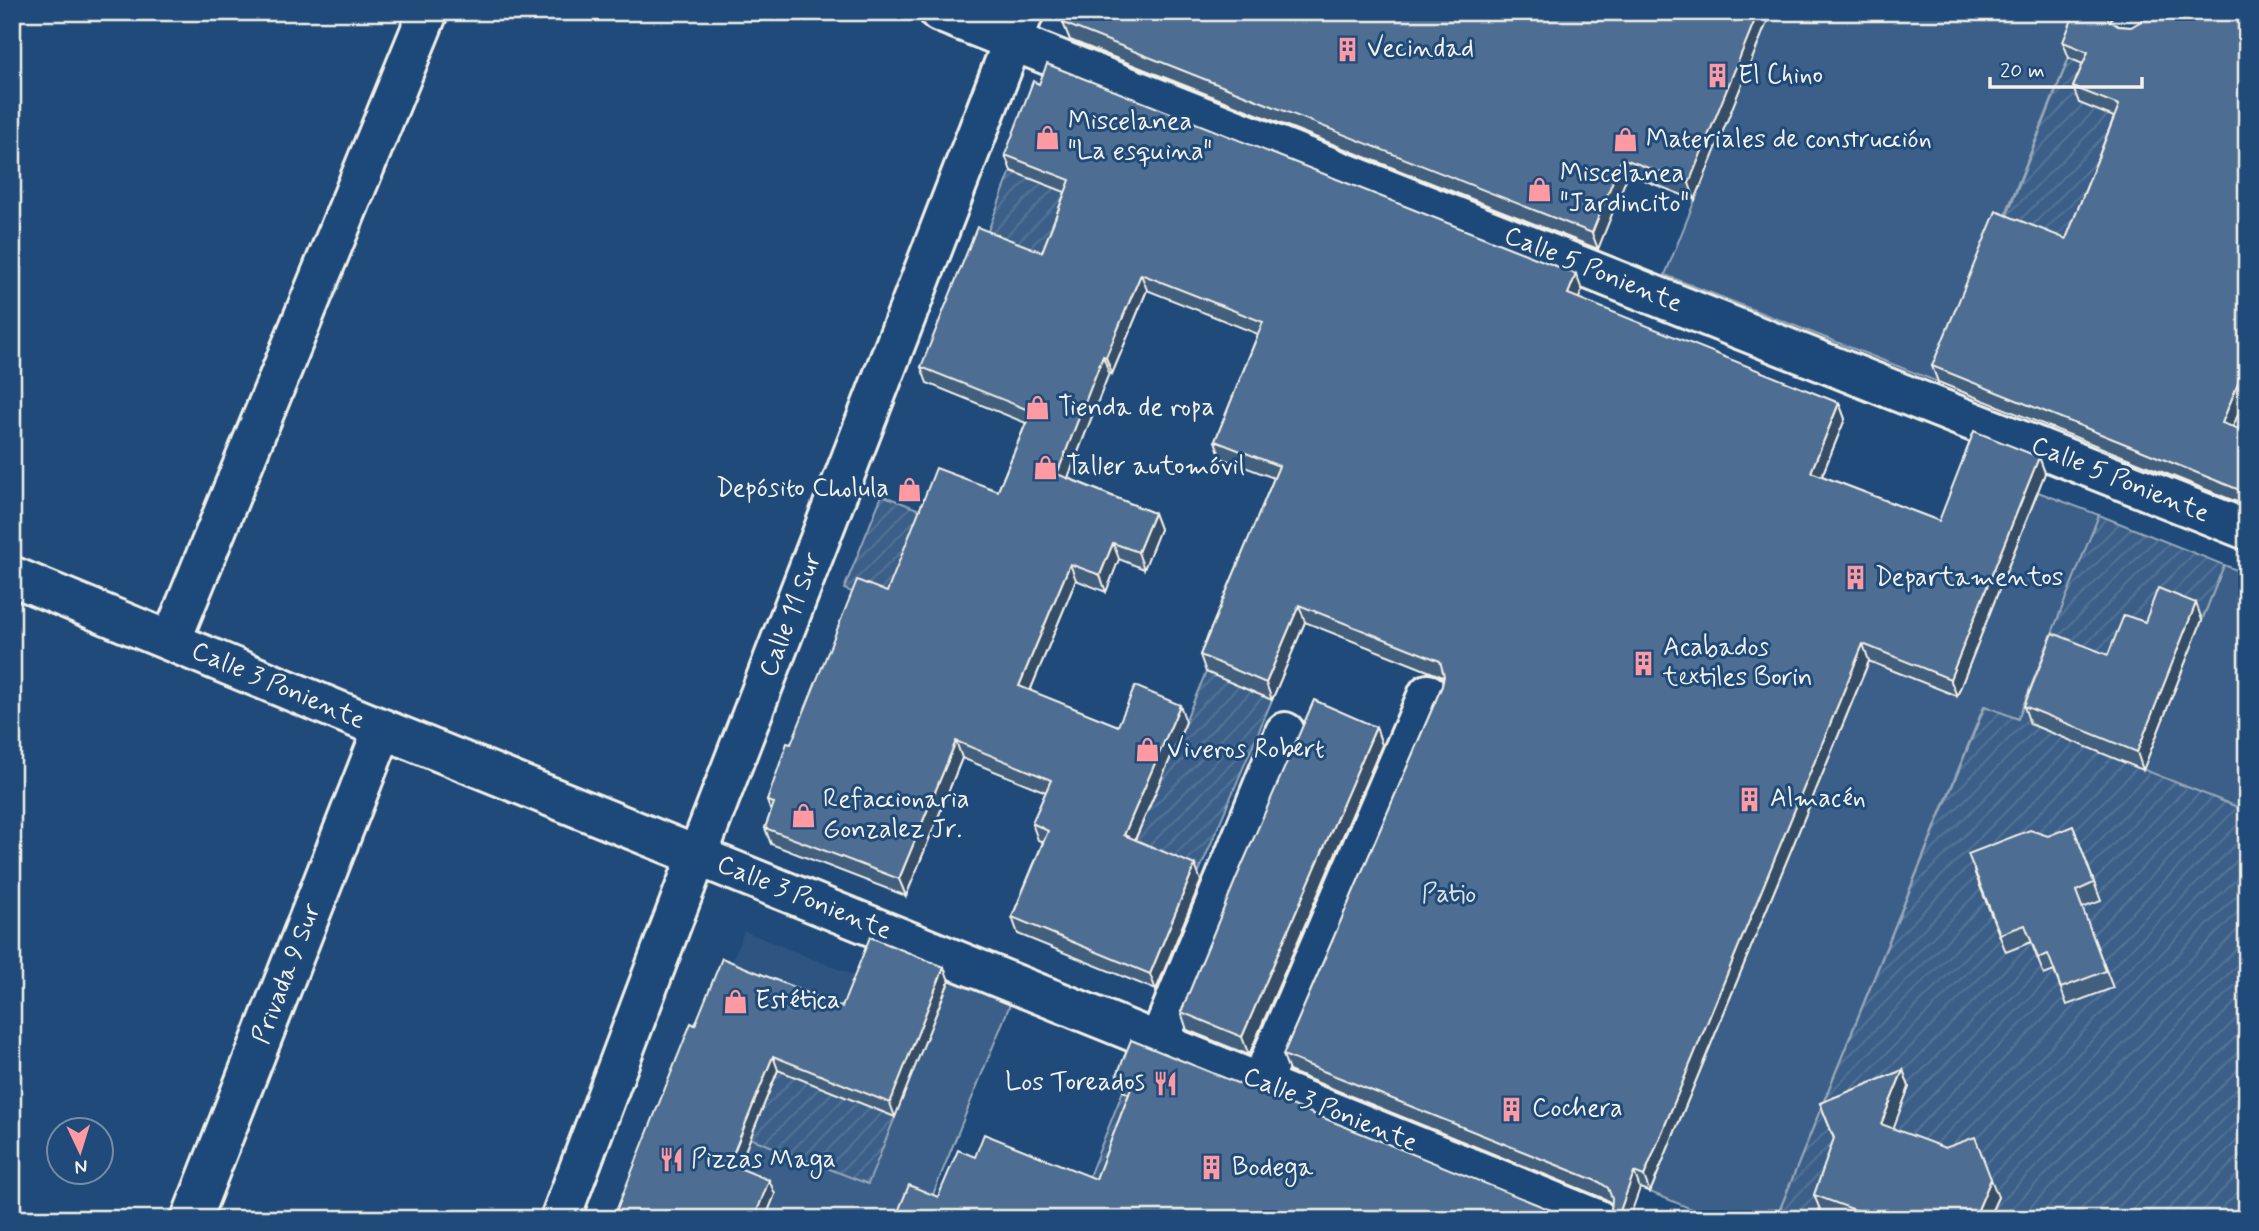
<svg xmlns="http://www.w3.org/2000/svg" width="2259" height="1231" font-family="Mynerve,sans-serif">
  <style>
    .built { fill: #2d5581 }
    .grass { fill: #3a5f88; stroke: #97a8b8; stroke-width: 2 }
    .garden { fill: url(#garden-furrows); stroke: #97a8b8; stroke-width: 2; fill-rule: evenodd }
    .lines { fill: none; stroke-linecap: round; stroke-linejoin: round }
    .minor-casing { stroke: #f4f1e8; stroke-width: 44 }
    .minor { stroke: #1f4a7a; stroke-width: 38 }
    .wall { fill: #425f7e; stroke: #f4f1e8; stroke-width: 2 }
    .shaded-wall { fill: #364d66; stroke: #f4f1e8; stroke-width: 2 }
    .building { fill: #4d6e92; stroke: #f4f1e8; stroke-width: 2 }
    .labels { text-anchor: middle; dominant-baseline: central; stroke-width: 6; stroke-linejoin: round; paint-order: stroke }
    .poi-label { font-size: 26px; fill: #f4f1e8; stroke: #1f4a7a; text-anchor: start }
    .street-label { font-size: 26px; fill: #f4f1e8; stroke: #1f4a7a }
    .park-label { font-size: 26px; fill: #e1e2de; stroke: #1f4a7a }
  </style>
  <defs>
    <pattern id="garden-furrows" width="10" height="10" patternUnits="userSpaceOnUse" patternTransform="scale(1.75)"><rect width="10" height="10" fill="#3a5f88"/><path d="M-1 1l2-2M0 10L10 0M9 11l2-2" fill="none" stroke="#577699"/></pattern>
  </defs>
  <rect width="100%" height="100%" fill="#1f4a7a"/>
  <filter id="ink" filterUnits="userSpaceOnUse"><feTurbulence type="fractalNoise" baseFrequency=".0143" numOctaves="2"/><feDisplacementMap in="SourceGraphic" scale="14" xChannelSelector="R" yChannelSelector="G"/><feConvolveMatrix kernelMatrix="1 2 1 2 8 2 1 2 1" color-interpolation-filters="sRGB"/></filter>
  <g filter="url(#ink)">
    <polygon class="built" points="744,931 865,980 847,1021 728,972"/>
    <g class="grass">
      <polygon points="1770,12 2066,12 2084,20 1938,382 1665,275"/>
      <polygon points="2038,492 2099,515 2018,719 1984,706 1776,1219 1716,1219 1650,1192 1869,661 1957,696"/>
      <polygon points="2224,565 2247,574 2247,811 2143,770"/>
      <polygon points="953,973 1013,997 928,1207 908,1219 623,1219 711,1122 921,1050"/>
    </g>
    <g class="garden">
      <polygon points="2069,58 2093,68 2125,121 2072,255 2002,228"/>
      <polygon points="1011,171 1076,196 1048,269 983,244"/>
      <polygon points="882,495 925,512 893,608 844,589"/>
      <path d="M2099,515l125,50 -22,55 -38,-14 -59,148 142,57v408h-471l209,-513 33,13zM2105,682l-26,62 -49,-20z"/>
      <polygon points="1206,672 1272,700 1196,879 1130,851"/>
      <polygon points="778,1070 895,1117 868,1184 750,1138"/>
      <polygon points="1123,1091 1140,1098 1098,1207 1072,1219"/>
    </g>
    <g class="lines">
      <defs>
        <g id="minor">
          <polyline points="939,12 2247,530"/>
          <polyline points="2131,22 2134,12"/>
          <polyline points="12,576 383,729 1597,1219"/>
          <polyline points="171,641 428,12"/>
          <polyline points="1159,1041 1285,732"/>
          <polyline points="1261,1082 1428,694"/>
          <polyline points="191,1219 383,729"/>
          <polyline points="560,1219 698,854 1024,12"/>
        </g>
      </defs>
      <use href="#minor" class="minor-casing"/>
      <use href="#minor" class="minor"/>
    </g>
    <g class="wall">
      <polygon points="1068,12 1771,12 1695,200 1628,174 1598,249 1070,40 1063,23"/>
      <polygon points="2247,12 2247,392 2233,427 2247,432 2247,506 1938,382 1932,366 2066,239 2114,117 2079,103 2073,87 2083,64 2069,58 2063,42 2111,22 2118,26 2131,27"/>
      <polygon points="1005,155 1582,290 1578,299 1839,403 1845,419 1822,476 1939,521 2039,457 2045,473 1957,696 1869,661 1650,1192 1640,1188 1611,1211 1612,1204 1605,1199 1289,1071 1283,1055 1442,686 1443,677 1305,622 1272,700 1206,672 1200,655 1274,478 1221,458 1215,441 1258,334 1147,290 1112,374 1109,373 1068,478 1154,513 1160,529 1144,569 1119,559 1106,592 1076,580 1030,691 1118,726 1186,722 1135,840 1201,881 1156,990 1018,934 1012,917 1043,842 1038,840 1032,823 1046,792 962,758 906,896 771,844 765,828 771,812 767,801 791,744 887,592 998,491 1026,423 927,383 921,367 1042,252 1065,192 1011,171"/>
      <polygon points="2202,620 2143,770 2030,724 2024,706 2108,655 2145,622"/>
      <polygon points="1376,727 1382,745 1249,1055 1187,1030 1181,1012"/>
      <polygon points="2073,826 2101,901 2082,908 2113,988 2067,1005 2054,971 2044,975 2031,942 2006,952 1974,871"/>
      <polygon points="949,981 895,1117 778,1070 738,1168 775,1194 765,1219 613,1219 695,1025 842,1007"/>
      <polygon points="1903,1070 1909,1087 1893,1128 1998,1197 1988,1219 1838,1219 1821,1212 1814,1195 1834,1139 1820,1103"/>
      <polygon points="1117,1075 1573,1219 895,1219 938,1197 975,1157 1096,1179 1129,1094 1123,1091"/>
    </g>
    <g class="shaded-wall">
      <polygon points="1758,12 1771,12 1695,200 1689,183"/>
      <polygon points="2104,12 2112,12 2110,28"/>
      <polygon points="1622,158 1628,174 1598,249 1592,233"/>
      <polygon points="1141,274 1147,290 1112,374 1106,357"/>
      <polygon points="1576,274 1582,290 1574,311 1568,294"/>
      <polygon points="1103,356 1109,373 1063,490 1057,474"/>
      <polygon points="2247,361 2247,392 2228,439 2222,423"/>
      <polygon points="1839,403 1845,419 1817,488 1811,472"/>
      <polygon points="2039,457 2045,473 1957,696 1950,679"/>
      <polygon points="1154,513 1160,529 1144,569 1138,552"/>
      <polygon points="1113,543 1119,559 1106,592 1100,575"/>
      <polygon points="1070,564 1076,580 1025,703 1019,686"/>
      <polygon points="2196,603 2202,620 2143,770 2137,752"/>
      <polygon points="1299,605 1305,622 1272,700 1266,683"/>
      <polygon points="1863,644 1869,661 1650,1192 1644,1176"/>
      <polygon points="1180,705 1186,722 1130,851 1124,835"/>
      <polygon points="1376,727 1382,745 1249,1055 1242,1037"/>
      <polygon points="956,741 962,758 906,896 899,879"/>
      <polygon points="1195,865 1201,881 1156,990 1150,974"/>
      <polygon points="944,967 949,981 895,1117 890,1103"/>
      <polygon points="773,1056 778,1070 734,1178 729,1164"/>
      <polygon points="1903,1070 1909,1087 1888,1142 1881,1124"/>
      <polygon points="1634,1172 1640,1188 1629,1219 1617,1219"/>
      <polygon points="1991,1179 1998,1197 1988,1219 1974,1219"/>
      <polygon points="769,1180 775,1194 765,1219 754,1219"/>
    </g>
    <g class="building">
      <polygon points="1068,12 1758,12 1689,183 1622,158 1592,233 1063,23"/>
      <polygon points="2075,12 2104,12 2109,20 2118,26 2131,27 2141,21 2146,12 2247,12 2247,361 2222,423 2247,432 2247,493 1932,366 1996,211 2066,239 2119,105 2073,87 2088,52 2063,42"/>
      <polygon points="1047,64 1576,274 1568,294 1839,403 1811,472 1939,521 1974,431 2039,457 1950,679 1863,644 1644,1176 1634,1172 1617,1219 1605,1219 1611,1211 1612,1199 1608,1188 1599,1182 1283,1055 1442,686 1444,676 1440,661 1299,605 1266,683 1200,655 1279,466 1215,441 1263,322 1141,274 1106,357 1103,356 1057,474 1154,513 1138,552 1113,543 1100,575 1070,564 1019,686 1118,726 1135,686 1180,705 1124,835 1195,865 1150,974 1012,917 1048,831 1032,823 1051,780 956,741 899,879 765,828 774,803 767,801 787,743 791,744 857,580 887,592 936,468 998,491 1031,411 921,367 977,227 1042,252 1070,180 1005,155 1033,81 1039,84"/>
      <polygon points="2158,588 2196,603 2137,752 2024,706 2053,633 2108,655 2124,615 2145,622"/>
      <polygon points="1314,700 1376,727 1242,1037 1181,1012 1235,881"/>
      <polygon points="2073,826 2094,883 2076,891 2106,971 2061,988 2048,954 2038,958 2025,925 2000,934 1968,854 2030,830 2048,836"/>
      <polygon points="870,937 944,967 890,1103 773,1056 729,1164 769,1180 754,1219 613,1219 691,1023 695,1025 722,958 842,1007"/>
      <polygon points="1131,1040 1573,1219 895,1219 909,1185 938,1197 958,1150 975,1157 984,1134 1096,1179 1134,1081 1117,1075"/>
      <polygon points="1903,1070 1881,1124 1945,1148 1975,1137 1991,1179 1974,1219 1862,1219 1858,1211 1814,1195 1834,1138 1820,1103"/>
    </g>
  </g>
  <defs>
    <symbol id="building-bare" viewBox="-9 -9 18 18"><path d="M-4-6H4V6H1V3H-1V6H-4ZM-2.5-4.3h1.7v1.8h-1.7ZM.8-4.3h1.7v1.8H.8ZM-2.5-1h1.7V.8h-1.7ZM.8-1h1.7V.8H.8Z" fill="#ff9aa2" stroke="#1f4a7a" stroke-width="2.5" paint-order="stroke"/></symbol>
    <symbol id="shop-bare" viewBox="-9 -9 18 18"><path d="M-5-2.5h2.3a2.7 3.5 0 0 1 5.4 0H5L5.5 6h-11ZM-1.5-2.5h3a1.5 2.3 0 0 0-3 0Z" fill="#ff9aa2" stroke="#1f4a7a" stroke-width="2.5" paint-order="stroke"/></symbol>
    <symbol id="restaurant-bare" viewBox="-9 -9 18 18"><path d="M-5-6h1v4h1v-4h1v4h1v-4h1v5L-1.5 .5V6h-2V.5L-5-1ZM5-6V6H3V1.5H1.5Q1.5-4 5-6Z" fill="#ff9aa2" stroke="#1f4a7a" stroke-width="2.5" paint-order="stroke"/></symbol>
  </defs>
  <g fill-rule="evenodd">
    <use href="#building-bare" x="1330" y="32" width="35" height="35"/>
    <use href="#building-bare" x="1700" y="58" width="35" height="35"/>
    <use href="#shop-bare" x="1030" y="120" width="35" height="35"/>
    <use href="#shop-bare" x="1608" y="122" width="35" height="35"/>
    <use href="#shop-bare" x="1522" y="172" width="35" height="35"/>
    <use href="#shop-bare" x="1020" y="390" width="35" height="35"/>
    <use href="#shop-bare" x="1028" y="450" width="35" height="35"/>
    <use href="#shop-bare" x="892" y="472" width="35" height="35"/>
    <use href="#building-bare" x="1838" y="560" width="35" height="35"/>
    <use href="#building-bare" x="1626" y="646" width="35" height="35"/>
    <use href="#shop-bare" x="1130" y="732" width="35" height="35"/>
    <use href="#building-bare" x="1732" y="782" width="35" height="35"/>
    <use href="#shop-bare" x="786" y="798" width="35" height="35"/>
    <use href="#shop-bare" x="718" y="984" width="35" height="35"/>
    <use href="#restaurant-bare" x="1148" y="1066" width="35" height="35"/>
    <use href="#building-bare" x="1494" y="1092" width="35" height="35"/>
    <use href="#restaurant-bare" x="654" y="1142" width="35" height="35"/>
    <use href="#building-bare" x="1194" y="1150" width="35" height="35"/>
  </g>
  <g class="labels">
    <g class="poi-label">
      <text x="1367" y="49">Vecindad</text>
      <text x="1738" y="76">El Chino</text>
      <text x="1068" y="122">Miscelanea<tspan x="1068" dy="30">"La esquina"</tspan></text>
      <text x="1646" y="140">Materiales de construcción</text>
      <text x="1560" y="174">Miscelanea<tspan x="1560" dy="30">"Jardincito"</tspan></text>
      <text x="1058" y="408">Tienda de ropa</text>
      <text x="1066" y="467">Taller automóvil</text>
      <text x="889" y="489" text-anchor="end">Depósito Cholula</text>
      <text x="1875" y="578">Departamentos</text>
      <text x="1663" y="648">Acabados<tspan x="1663" dy="30">textiles Borin</tspan></text>
      <text x="1167" y="750">Viveros Robert</text>
      <text x="1770" y="799">Almacén</text>
      <text x="823" y="800">Refaccionaria<tspan x="823" dy="30">Gonzalez Jr.</tspan></text>
      <text x="755" y="1001">Estética</text>
      <text x="1145" y="1083" text-anchor="end">Los Toreados</text>
      <text x="1532" y="1109">Cochera</text>
      <text x="691" y="1160">Pizzas Maga</text>
      <text x="1232" y="1168">Bodega</text>
    </g>
    <g class="street-label">
      <text transform="translate(1593 270) rotate(22)">Calle 5 Poniente</text>
      <text transform="translate(2120 480) rotate(22)">Calle 5 Poniente</text>
      <text transform="translate(791 615) rotate(-69)">Calle 11 Sur</text>
      <text transform="translate(278 686) rotate(23)">Calle 3 Poniente</text>
      <text transform="translate(804 898) rotate(22)">Calle 3 Poniente</text>
      <text transform="translate(287 974) rotate(-69)">Privada 9 Sur</text>
      <text transform="translate(1330 1110) rotate(22)">Calle 3 Poniente</text>
    </g>
    <g class="park-label">
      <text x="1449" y="895">Patio</text>
    </g>
  </g>
  <rect width="2259" height="1231" fill="none" stroke="#1f4a7a" stroke-width="42"/>
  <rect x="21" y="21" width="2217" height="1189" fill="none" stroke="#f4f1e8" stroke-width="2.5" filter="url(#ink)"/>
  <g transform="translate(80 1151) rotate(176)"><circle r="33" fill="#1f4a7a" stroke="#748da6" stroke-width="2"/>
  <path d="M0-5L12 26L0 18L-12 26Z" fill="#ff9aa2"/>
  <text y="-10" font-size="19" font-weight="bold" text-anchor="middle" fill="#f4f1e8">N</text>
  </g>
  <path d="M1990 77v10h152v-10" fill="none" stroke="#f4f1e8" stroke-width="3.5"/>
  <text x="2000" y="77" font-size="21" fill="#f4f1e8" stroke="#1f4a7a" stroke-width="5" paint-order="stroke">20 m</text>
</svg>
